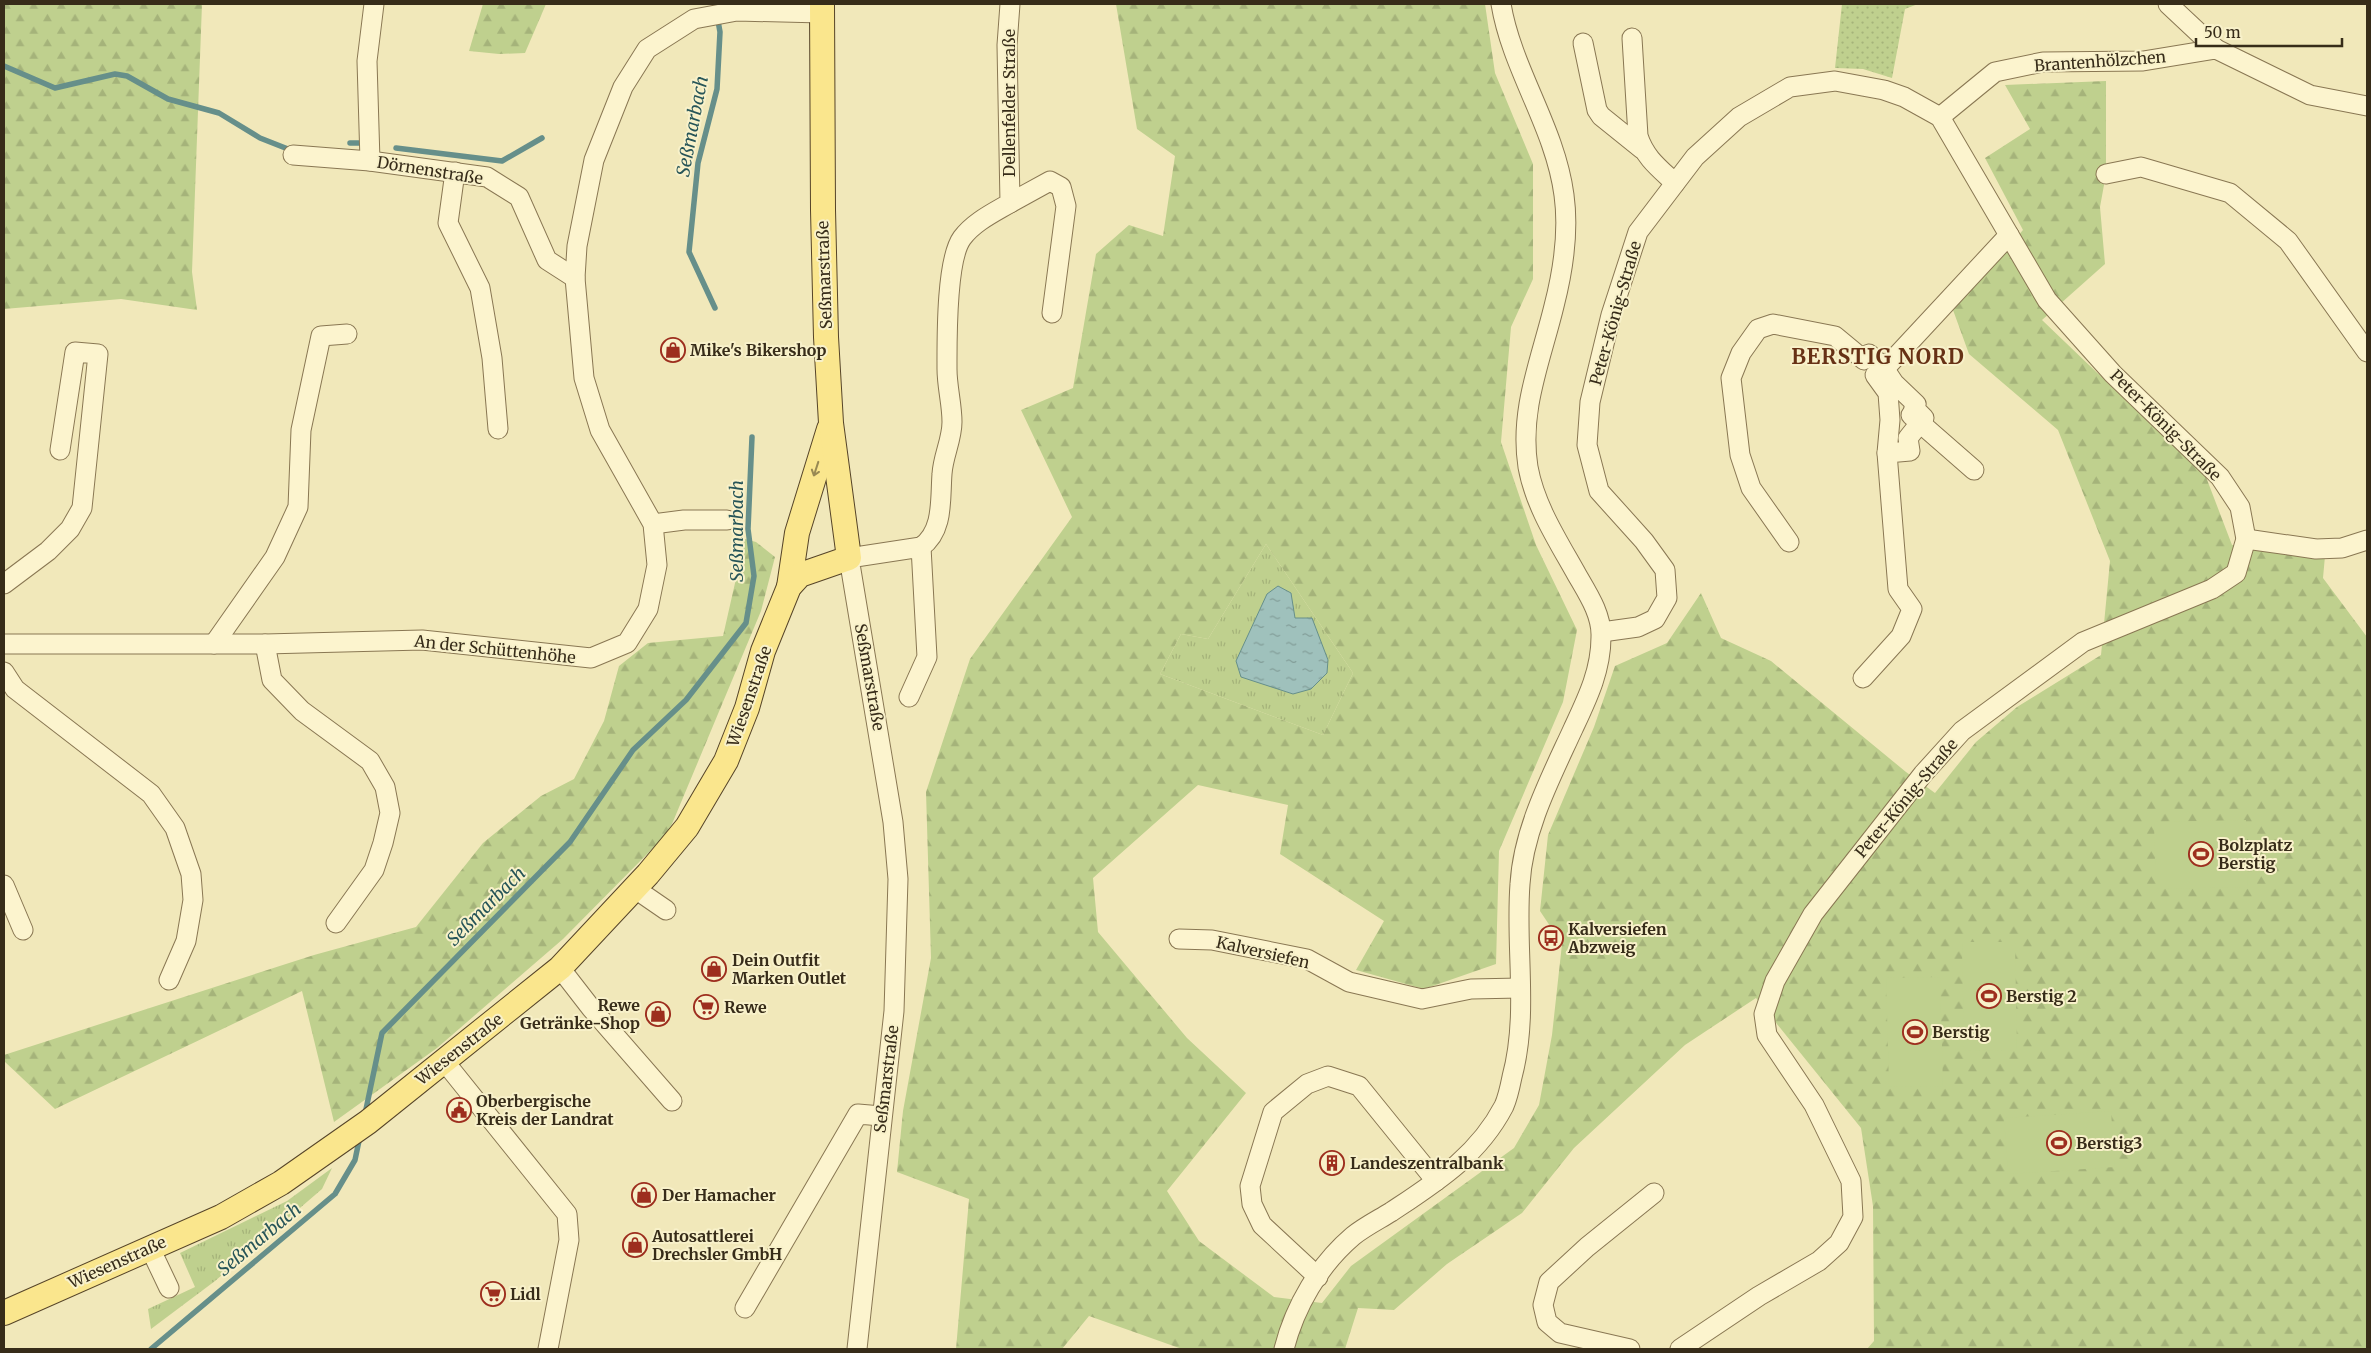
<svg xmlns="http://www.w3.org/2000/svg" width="2371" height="1353" font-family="Merriweather,serif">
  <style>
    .grass { fill: url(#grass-tufts) }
    .forest { fill: url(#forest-firs); fill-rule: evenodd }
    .park { fill: url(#park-dots) }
    .pitch { fill: #bfd08e }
    .water { fill: url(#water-ripples); stroke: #668f8a }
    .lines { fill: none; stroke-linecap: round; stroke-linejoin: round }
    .stream { stroke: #668f8a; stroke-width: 5.5 }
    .minor-casing { stroke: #897753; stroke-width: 21 }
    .major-casing { stroke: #564428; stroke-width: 26 }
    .minor { stroke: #fcf4ce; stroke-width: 19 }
    .major { stroke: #fae68d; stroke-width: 24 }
    .oneway { stroke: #988953 }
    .labels { text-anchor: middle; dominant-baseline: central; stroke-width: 4; stroke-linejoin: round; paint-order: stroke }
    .street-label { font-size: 16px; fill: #372c19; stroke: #f8f1ca }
    .poi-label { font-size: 16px; font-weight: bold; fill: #372c19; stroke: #f8f1ca; text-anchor: start }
    .water-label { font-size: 18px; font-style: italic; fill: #275558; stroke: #f8f1ca }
    .district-label { font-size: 21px; font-weight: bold; letter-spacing: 1px; fill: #673115; stroke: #f8f1ca }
  </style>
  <defs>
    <pattern id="grass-tufts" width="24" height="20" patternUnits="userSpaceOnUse" patternTransform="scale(1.25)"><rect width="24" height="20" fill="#bfd08e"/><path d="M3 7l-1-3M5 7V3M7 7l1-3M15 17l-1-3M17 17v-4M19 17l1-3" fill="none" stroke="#a5b37a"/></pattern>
    <pattern id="forest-firs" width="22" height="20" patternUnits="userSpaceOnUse" patternTransform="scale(1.25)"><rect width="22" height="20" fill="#bfd08e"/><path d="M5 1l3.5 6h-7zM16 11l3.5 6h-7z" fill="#a5b37a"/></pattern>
    <pattern id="park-dots" width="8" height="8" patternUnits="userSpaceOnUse" patternTransform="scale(1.25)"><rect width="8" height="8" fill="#bfd08e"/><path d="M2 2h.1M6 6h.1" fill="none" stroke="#a5b37a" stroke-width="1.8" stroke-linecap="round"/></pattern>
    <pattern id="water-ripples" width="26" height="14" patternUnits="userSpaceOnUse" patternTransform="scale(1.25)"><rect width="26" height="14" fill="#9fc1bc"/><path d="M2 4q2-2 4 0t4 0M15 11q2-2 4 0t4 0" fill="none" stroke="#829d98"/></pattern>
  </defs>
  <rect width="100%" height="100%" fill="#f1e8ba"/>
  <g class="grass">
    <polygon points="1266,544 1353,673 1323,735 1160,674 1181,634 1208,639"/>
    <polygon points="332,1168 322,1189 215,1281 151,1329 148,1309 195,1287 180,1253 287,1201"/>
  </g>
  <g class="forest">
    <polygon points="4,4 202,4 192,272 197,310 121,299 4,309"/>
    <polygon points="483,4 546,4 525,53 499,54 469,51"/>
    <path d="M1116,4h369l10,69 38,91v115l-22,48 -10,115 35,103 41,85 -14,72 -64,149 -3,113 -72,25 -68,-19 28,-49 -104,-67 8,-49 -90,-20 -105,93 5,54 89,106 59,55 -79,98 32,50 75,56 48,6 29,-37 163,-118 25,-43 13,-70 10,-91 -22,-33 8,-76 46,-108 21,-61 52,-23 34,-50 20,45 50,23 135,111 29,21 41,-51 41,-35 84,-52 9,-94 -52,-131 -89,-76 -16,-44 70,-80 -38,-72 45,-29 -25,-44 101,-4v93l-6,33 5,57 -63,56 164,157 26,68 93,11 -2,22 44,59v712h-500l7,-8 -1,-135 -12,-78 -105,-130 -71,47 -111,103 -52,65 -75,51 -53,46 -36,-2 -13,41h-163l-93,-33 -27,33h-106l13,-150 -72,-27 6,-61 28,-153 -5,-166 44,-133 102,-142 -51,-107 52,-22 23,-134 33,-29 34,11 12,-80 -38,-27zM1266,544l87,129 -30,62 -163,-61 21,-40 27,5z"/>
    <polygon points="745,539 756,542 775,557 761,611 672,824 662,839 563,939 437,1048 334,1122 302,991 55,1109 4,1061 4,1055 314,955 416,927 483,843 541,796 574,779 604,721 619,666 648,643 723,636"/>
  </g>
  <polygon class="park" points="1842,4 1918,4 1905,9 1892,78 1863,69 1835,68"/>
  <g class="pitch">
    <polygon points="2246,820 2248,887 2156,889 2154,822"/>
    <polygon points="1962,942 2015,942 2017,1050 1964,1051"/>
    <polygon points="1940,977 1943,1086 1889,1087 1886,978"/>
    <polygon points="2111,1111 2115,1167 2008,1174 2004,1118"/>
  </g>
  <polygon class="water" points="1278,586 1291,593 1295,618 1312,618 1328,660 1327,673 1311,689 1293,694 1241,677 1236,661 1267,594"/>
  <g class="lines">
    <g class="stream">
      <polyline points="4,66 55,88 115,74 127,76 168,99 219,113 260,138 293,151"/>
      <polyline points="350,143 361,143"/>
      <polyline points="396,148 502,161 542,138"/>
      <polyline points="715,308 689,252 698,163 717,89 720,32 715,4"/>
      <polyline points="365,1114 382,1033 570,842 633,750 686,700 746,623 754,576 748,529 752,437"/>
      <polyline points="151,1349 335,1194 355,1160 360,1136"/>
    </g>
    <defs>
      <g id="minor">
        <polyline points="2168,4 2216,49"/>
        <path d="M1632,38l6,98c7,22 21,32 37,47"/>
        <polyline points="1583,43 1597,110 1601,116 1642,149"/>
        <polyline points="1940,117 1995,72 2043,62 2143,61 2216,49 2310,95 2367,106"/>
        <polyline points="293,155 370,161 487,177 519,197 547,260 575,278"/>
        <polyline points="370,161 367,61 374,4"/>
        <polyline points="455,172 448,223 480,288 492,358 498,429"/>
        <polyline points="2106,174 2141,167 2230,193 2288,241 2367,352"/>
        <polyline points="1010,203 1050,181 1061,187 1066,206 1052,313"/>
        <polyline points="1875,375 1888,393 1890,420 1887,453"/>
        <polyline points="1877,377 2009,235"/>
        <polyline points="1911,415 1974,470"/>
        <polyline points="653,524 684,520 727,520"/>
        <polyline points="2246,539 2316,549 2342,548 2367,540"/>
        <polyline points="1789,542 1751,488 1740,455 1731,378 1741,353 1758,329 1773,324 1835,336 1864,360 1869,354 1884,368 1894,383 1916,404 1914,408 1924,418 1908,438 1910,451 1887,453 1898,589 1912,609 1901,636 1863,678"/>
        <path d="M921,547c23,-16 19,-48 21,-73 1,-18 10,-34 10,-52 0,-18 -5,-35 -5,-53 0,-29 -1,-109 15,-131 12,-16 31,-25 48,-35l-3,-158 3,-41"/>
        <polyline points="4,584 48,551 70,529 82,508 98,354 75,352 60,450"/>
        <polyline points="1602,632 1638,627 1655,619 1667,598 1665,570 1644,541 1599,491 1587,445 1590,402 1611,315 1638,232 1695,157 1739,117 1790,87 1835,81 1884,90 1904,97 1940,117 2047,300 2113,374 2220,477 2240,507 2246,539 2236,573 2212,589 2083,642 1962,731 1923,774 1813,914 1775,981 1764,1014 1767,1035 1814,1105 1851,1181 1853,1217 1839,1243 1819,1261 1759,1296 1680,1349"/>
        <polyline points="4,644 265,644 422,640 591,658 627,643 648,609 657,565 653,524 600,430 584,378 575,278 577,246 594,160 623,87 647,49 694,19 737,11 822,13"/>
        <polyline points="214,644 275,557 298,507 301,430 321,336 347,334"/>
        <polyline points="265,644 272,680 302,711 370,761 385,787 390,813 383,843 374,870 336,923"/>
        <polyline points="4,672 15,689 151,794 175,828 191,874 193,900 186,941 169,980"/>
        <polyline points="4,885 23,930"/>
        <polyline points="634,888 666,910"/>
        <polyline points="1179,939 1212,940 1307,959 1349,982 1422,999 1471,989 1520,988"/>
        <polyline points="560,968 591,1008 672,1101"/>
        <polyline points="444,1061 567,1214 569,1240 548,1349"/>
        <polyline points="150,1248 169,1288"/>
        <polyline points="1318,1277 1262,1225 1252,1204 1250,1186 1273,1112 1307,1084 1328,1076 1359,1086 1436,1181"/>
        <polyline points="745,1308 858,1114 881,1116"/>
        <polyline points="857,1349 894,1011 898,879 893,822 849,558 921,547 927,657 909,697"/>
        <path d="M1284,1349c11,-43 35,-84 69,-113 11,-9 25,-16 38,-24 45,-30 87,-56 113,-106 4,-9 6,-19 8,-29 17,-63 3,-129 8,-193 3,-54 31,-107 53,-155 14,-30 28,-58 28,-92 1,-22 -13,-43 -24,-62 -19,-34 -42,-69 -49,-108 -9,-57 13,-107 26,-161 9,-35 15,-75 10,-111 -9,-68 -52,-125 -63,-191"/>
        <polyline points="1630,1349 1560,1333 1547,1322 1543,1305 1549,1282 1587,1247 1654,1193"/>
      </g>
      <g id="major">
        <polyline points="789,587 797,533 829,429"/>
        <polyline points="4,1313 221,1217 281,1183 368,1122 560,968 648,874 687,827 726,761 747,708 763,651 789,587 800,575 849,558 831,423 826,337 823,210 822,4"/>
      </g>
    </defs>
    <use href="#minor" class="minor-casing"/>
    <use href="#major" class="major-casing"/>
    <use href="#minor" class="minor"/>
    <use href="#major" class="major"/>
  </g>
  <defs><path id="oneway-shaft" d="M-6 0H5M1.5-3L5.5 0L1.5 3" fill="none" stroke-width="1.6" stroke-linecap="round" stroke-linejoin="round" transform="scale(1.25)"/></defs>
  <use class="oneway" href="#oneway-shaft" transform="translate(816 469) rotate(108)"/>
  <defs>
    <symbol id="shop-ring" viewBox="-11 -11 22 22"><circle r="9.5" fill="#f8f1ca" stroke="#9d2e1e" stroke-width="1.5"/><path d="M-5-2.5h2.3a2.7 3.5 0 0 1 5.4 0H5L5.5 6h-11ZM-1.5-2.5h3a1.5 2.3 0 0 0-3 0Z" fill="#9d2e1e"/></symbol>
    <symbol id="stadium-ring" viewBox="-11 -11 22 22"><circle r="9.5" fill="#f8f1ca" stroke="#9d2e1e" stroke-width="1.5"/><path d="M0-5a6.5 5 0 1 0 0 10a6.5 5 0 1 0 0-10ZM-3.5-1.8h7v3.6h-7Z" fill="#9d2e1e"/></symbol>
    <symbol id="bus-ring" viewBox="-11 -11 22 22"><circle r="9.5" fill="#f8f1ca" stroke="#9d2e1e" stroke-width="1.5"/><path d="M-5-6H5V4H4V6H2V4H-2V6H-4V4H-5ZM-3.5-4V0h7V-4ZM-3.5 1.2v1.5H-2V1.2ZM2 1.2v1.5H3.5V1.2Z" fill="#9d2e1e"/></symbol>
    <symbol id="supermarket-ring" viewBox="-11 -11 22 22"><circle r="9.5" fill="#f8f1ca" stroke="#9d2e1e" stroke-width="1.5"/><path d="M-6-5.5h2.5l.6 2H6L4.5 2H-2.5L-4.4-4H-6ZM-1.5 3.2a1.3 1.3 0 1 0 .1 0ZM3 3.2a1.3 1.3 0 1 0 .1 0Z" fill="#9d2e1e"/></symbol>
    <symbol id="civic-ring" viewBox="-11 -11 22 22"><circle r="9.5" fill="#f8f1ca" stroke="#9d2e1e" stroke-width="1.5"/><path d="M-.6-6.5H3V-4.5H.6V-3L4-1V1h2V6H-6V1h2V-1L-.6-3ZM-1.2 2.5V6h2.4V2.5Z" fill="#9d2e1e"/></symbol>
    <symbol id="building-ring" viewBox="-11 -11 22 22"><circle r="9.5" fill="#f8f1ca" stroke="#9d2e1e" stroke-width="1.5"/><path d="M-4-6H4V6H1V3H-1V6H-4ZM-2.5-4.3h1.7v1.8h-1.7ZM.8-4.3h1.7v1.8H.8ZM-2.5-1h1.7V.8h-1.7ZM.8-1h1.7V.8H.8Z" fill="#9d2e1e"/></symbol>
  </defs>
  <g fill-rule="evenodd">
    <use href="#shop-ring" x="659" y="336" width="28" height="28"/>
    <use href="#stadium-ring" x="2187" y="840" width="28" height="28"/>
    <use href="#bus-ring" x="1537" y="924" width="28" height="28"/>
    <use href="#shop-ring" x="700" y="955" width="28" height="28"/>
    <use href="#stadium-ring" x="1975" y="982" width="28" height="28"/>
    <use href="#supermarket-ring" x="692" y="993" width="28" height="28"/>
    <use href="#shop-ring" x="644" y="1000" width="28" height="28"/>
    <use href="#stadium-ring" x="1901" y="1018" width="28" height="28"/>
    <use href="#civic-ring" x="445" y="1096" width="28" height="28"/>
    <use href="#stadium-ring" x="2045" y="1129" width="28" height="28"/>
    <use href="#building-ring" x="1318" y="1149" width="28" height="28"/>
    <use href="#shop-ring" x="630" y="1181" width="28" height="28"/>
    <use href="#shop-ring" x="621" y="1231" width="28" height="28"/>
    <use href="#supermarket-ring" x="479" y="1280" width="28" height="28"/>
  </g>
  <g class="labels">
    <g class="street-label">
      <text transform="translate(2100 61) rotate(-4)">Brantenhölzchen</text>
      <text transform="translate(1009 103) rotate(-90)">Dellenfelder Straße</text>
      <text transform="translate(430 170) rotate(9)">Dörnenstraße</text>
      <text transform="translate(824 275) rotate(-92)">Seßmarstraße</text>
      <text transform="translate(1615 313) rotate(-74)">Peter-König-Straße</text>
      <text transform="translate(2166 425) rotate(45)">Peter-König-Straße</text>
      <text transform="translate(495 649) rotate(6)">An der Schüttenhöhe</text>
      <text transform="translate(870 677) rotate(80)">Seßmarstraße</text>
      <text transform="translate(749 696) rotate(-71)">Wiesenstraße</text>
      <text transform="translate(1906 798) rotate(-50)">Peter-König-Straße</text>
      <text transform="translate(1263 952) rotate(13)">Kalversiefen</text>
      <text transform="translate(459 1049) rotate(-38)">Wiesenstraße</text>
      <text transform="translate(886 1079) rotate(-83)">Seßmarstraße</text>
      <text transform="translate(117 1262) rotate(-24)">Wiesenstraße</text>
    </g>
    <g class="poi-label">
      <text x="690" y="350">Mike's Bikershop</text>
      <text x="2218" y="845">Bolzplatz<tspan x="2218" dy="18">Berstig</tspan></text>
      <text x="1568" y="929">Kalversiefen<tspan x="1568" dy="18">Abzweig</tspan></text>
      <text x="732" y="960">Dein Outfit<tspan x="732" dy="18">Marken Outlet</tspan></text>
      <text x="2006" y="996">Berstig 2</text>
      <text x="640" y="1005" text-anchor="end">Rewe<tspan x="640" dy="18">Getränke-Shop</tspan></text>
      <text x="724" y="1007">Rewe</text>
      <text x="1932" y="1032">Berstig</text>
      <text x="476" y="1101">Oberbergische<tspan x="476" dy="18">Kreis der Landrat</tspan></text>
      <text x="2076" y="1143">Berstig3</text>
      <text x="1350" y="1163">Landeszentralbank</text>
      <text x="662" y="1195">Der Hamacher</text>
      <text x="652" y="1236">Autosattlerei<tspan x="652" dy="18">Drechsler GmbH</tspan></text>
      <text x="510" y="1294">Lidl</text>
    </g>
    <g class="water-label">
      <text transform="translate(692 126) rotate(-79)">Seßmarbach</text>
      <text transform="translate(736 531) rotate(-90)">Seßmarbach</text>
      <text transform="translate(486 906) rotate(-45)">Seßmarbach</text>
      <text transform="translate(259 1239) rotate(-40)">Seßmarbach</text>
    </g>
    <g class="district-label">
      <text x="1878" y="356">BERSTIG NORD</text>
    </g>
  </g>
  <rect width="2371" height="1353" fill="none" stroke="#372c19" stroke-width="10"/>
  <path d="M2196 38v8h146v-8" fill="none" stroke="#372c19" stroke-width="2.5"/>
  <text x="2204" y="38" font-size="15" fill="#372c19" stroke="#f8f1ca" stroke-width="4" paint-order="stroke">50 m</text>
</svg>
